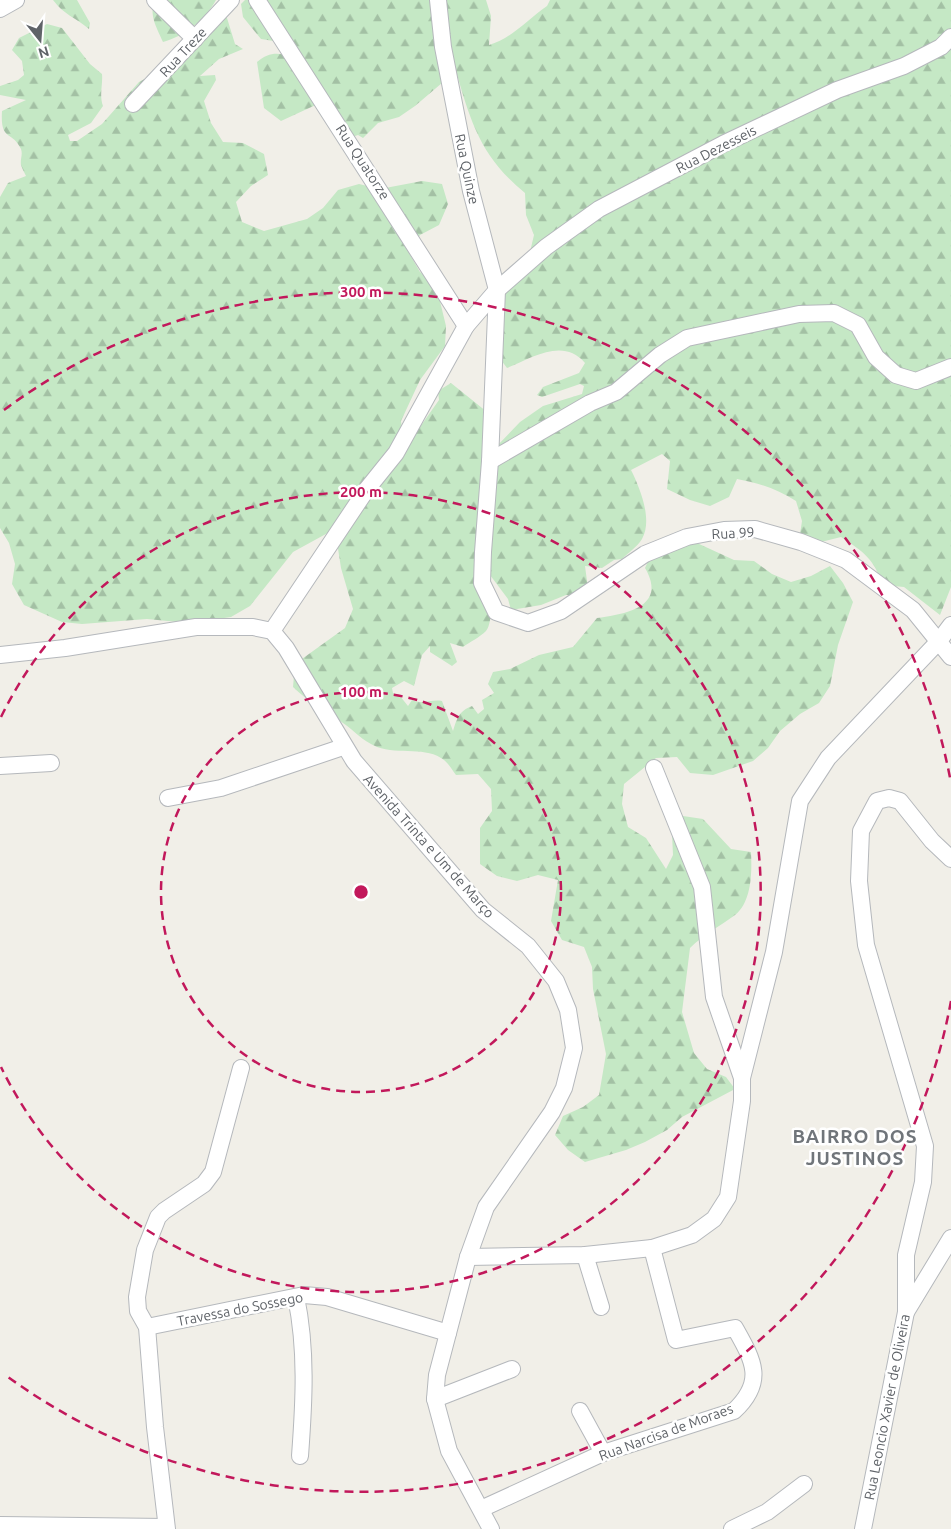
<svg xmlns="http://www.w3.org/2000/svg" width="951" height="1529" font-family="Ubuntu,sans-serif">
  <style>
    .forest { fill: url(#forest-firs) }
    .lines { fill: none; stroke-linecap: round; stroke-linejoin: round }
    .minor-casing { stroke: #b5b8bc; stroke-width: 18 }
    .minor { stroke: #fff; stroke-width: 16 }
    .ring { fill: none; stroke: #c2185b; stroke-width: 2.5; stroke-dasharray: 9 6 }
    .labels { text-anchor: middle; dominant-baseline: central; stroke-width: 5; stroke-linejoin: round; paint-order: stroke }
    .street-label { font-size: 14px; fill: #5f6368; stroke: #fff }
    .district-label { font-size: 19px; font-weight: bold; letter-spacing: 1px; fill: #70757a; stroke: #fff }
    .centre { fill: #c2185b; stroke: #fff; stroke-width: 2.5 }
    .ring-label { font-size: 15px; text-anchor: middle; font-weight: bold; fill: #c2185b; stroke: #fff; stroke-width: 5; stroke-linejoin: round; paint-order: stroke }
  </style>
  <defs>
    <pattern id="forest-firs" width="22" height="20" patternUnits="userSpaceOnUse" patternTransform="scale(1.25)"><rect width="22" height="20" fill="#c5e8c5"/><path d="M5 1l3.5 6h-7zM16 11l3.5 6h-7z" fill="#a3c0a4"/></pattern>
  </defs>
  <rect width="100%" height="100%" fill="#f1efe8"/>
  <g class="forest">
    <path d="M53,0h24l13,23 -1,6c-14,-12 -25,-14 -36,-29z"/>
    <path d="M156,0h60c-11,20 -31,36 -53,42 -5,-12 -16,-29 -7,-42z"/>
    <path d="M245,0h241l5,16 -2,29c22,-6 39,-26 58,-39l3,-6h401v587l-11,28 -36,-28 -21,-2c-10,-27 -18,-32 -42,-48l-20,5 -22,-1 3,-20 -6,-20c-19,-12 -37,-18 -59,-22l-8,18 -19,9 -20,-6 -23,-11 3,-28 -8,-7 -31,16c9,18 22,50 11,69 -5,8 -14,14 -20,20l-8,1 -12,8 -17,-2 4,30 -23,-1 -25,10 -30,5 -3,-11 -18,-24c0,13 4,47 -4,56 -6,6 -16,11 -23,16l-13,-4 7,19 -5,4 -22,-14v-6l-8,9 -8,31 -10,-5 -12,7 1,5 7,3 8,10 4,-6c11,5 19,-1 30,1l11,30c4,-13 6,-20 19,-25l6,8 6,-5 -2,-9 12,-7 -6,-9 5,-12 17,-3 29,-14 34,-8 24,-29c28,-4 71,-11 48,-50l6,-13 46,-12 37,17 20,1 18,13 19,8 20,-6 19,-10 13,17 10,19 -15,43 -8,41 -11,17 -19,11 -20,17 -12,17 -15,13 -40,14 -23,-2 -13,-16 -21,1 -32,26 -2,20 6,23 18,11 20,31 7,-14 -1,-21 11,-18 20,3 28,30 20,3c1,19 1,50 -16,63 -16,12 -31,19 -45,33l-8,64 12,41 13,16 19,8 9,12 -53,28 -15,13 -22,12 -19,8 -41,12 -17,-12 -13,-15 8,-19 20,-9 16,-12 7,-41 -13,-65 -1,-22 -8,-20 -22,-7 -11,-19 7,-41 -20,-5 -21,6 -20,-5 -17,-12v-36l12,-17 -1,-22 -13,-15 -22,1c-4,-5 -7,-11 -12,-15 -17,-14 -45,-5 -67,-13 -16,-7 -21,-15 -34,-24 -17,-13 -35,-21 -50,-36l2,-23 50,-36 8,-19 -12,-41 -6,-39 -42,23 -43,54 -19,11 -42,6 -42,-4 -65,5 -20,-2 -38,-17 -12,-21 3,-20 -6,-21 -9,-15v-331l8,-14 18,-7c-2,-4 -4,-8 -5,-11 -1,-6 2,-10 0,-16 -9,-19 -21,-7 -19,-38l24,-11 -26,-5v-9l18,-6 6,-5 -2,-14 -10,-11 7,-12 28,-14 15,4 28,36 12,10c1,11 -3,21 1,32l-12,17 -23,12 2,6h7l25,-17 37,-42 32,-17 48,-55 8,8 8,26 8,5 -24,10 -19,17 15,-1 1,5 -12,21 7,22 12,19 20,1 21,11 4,21 -17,11 -15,16 6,20 22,9 43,-12 16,-11 15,-18 21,-6 21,5 42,-8 20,3 6,20 -9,21 -19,10 -11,18 11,19 16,13 10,41 -1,20 -25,34 -19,41 2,18 12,-5 24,-34 -1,-9 13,-8 36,29 7,37 26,-27 23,-16 39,-12 2,-8 -4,-2 -38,13 -5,-2 6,-8 36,-14 6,-10c-22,-26 -53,-5 -78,5l-12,-16 -3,-43 37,-53 5,-21 -8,-20 -1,-22c-44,-36 -54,-70 -69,-122l-41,35 -16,11 -21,6 -15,15 -5,-3 -18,6 -20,-38 -39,18 -17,-13 -7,-46c11,-9 19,-10 33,-6l-10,-14 -19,-3 -18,-22 -2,-13z"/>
  </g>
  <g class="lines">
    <defs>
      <g id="minor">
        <polyline points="155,0 195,39"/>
        <polyline points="257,0 466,326"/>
        <polyline points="438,0 443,47 471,191 497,290 490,461 483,552 482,583 496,612 528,623 561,611 645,554 687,537 724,530 755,529 801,542 846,560 913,610 951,657"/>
        <polyline points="0,9 16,0"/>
        <polyline points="133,104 231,0"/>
        <polyline points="490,461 590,403 616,392 660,355 687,338 799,314 834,313 858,325 876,357 896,375 916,381 951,367"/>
        <polyline points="272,631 367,489 396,453 466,326 497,290 546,247 599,209 723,144 837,90 904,66 941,47 951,37"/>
        <polyline points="0,655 65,648 196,627 253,627 272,631 286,648 354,761 483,910 528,946 556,981 568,1010 574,1048 564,1088 552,1112 486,1207 468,1257 437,1375 435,1399 449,1451 491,1529"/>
        <polyline points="0,766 51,763"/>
        <polyline points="654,768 702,887 714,997 742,1078"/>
        <polyline points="168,798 221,788 343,747"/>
        <polyline points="585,1255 601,1307"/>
        <polyline points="468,1257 585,1255 652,1248 692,1235 714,1219 728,1197 742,1101 742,1078 774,952 800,801 828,758 939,641 951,625"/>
        <path d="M296,1297c11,53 8,105 4,159"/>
        <polyline points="906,1312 951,1238"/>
        <polyline points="147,1327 304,1295 327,1297 448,1333"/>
        <polyline points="435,1399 512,1369"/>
        <polyline points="580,1411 603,1453"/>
        <path d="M481,1509l122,-56 131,-42c32,-30 19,-51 1,-83l-59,12 -24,-92"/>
        <polyline points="0,1525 166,1527"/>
        <polyline points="167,1529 155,1427 147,1327 138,1311 137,1297 145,1250 158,1217 164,1211 204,1184 213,1172 241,1068"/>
        <polyline points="732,1529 767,1512 804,1484"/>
        <polyline points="863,1529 906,1312 906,1255 923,1182 925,1146 866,945 859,881 861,831 877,801 889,798 900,801 932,841 951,859"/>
      </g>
    </defs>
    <use href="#minor" class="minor-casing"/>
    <use href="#minor" class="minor"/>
  </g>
  <g class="ring">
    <circle cx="361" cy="892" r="200"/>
    <path d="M1 717A400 400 0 1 1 1 1067"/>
    <path d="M951 1001A600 600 0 0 1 4 1374M4 410A600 600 0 0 1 951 783"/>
  </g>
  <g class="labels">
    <g class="street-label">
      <text transform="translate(183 52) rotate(-47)">Rua Treze</text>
      <text transform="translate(716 149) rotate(-27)">Rua Dezesseis</text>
      <text transform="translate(363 162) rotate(57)">Rua Quatorze</text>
      <text transform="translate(467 169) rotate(78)">Rua Quinze</text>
      <text transform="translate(733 533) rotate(-3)">Rua 99</text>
      <text transform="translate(429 846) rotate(48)">Avenida Trinta e Um de Março</text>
      <text transform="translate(240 1309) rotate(-11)">Travessa do Sossego</text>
      <text transform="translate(887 1407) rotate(-79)">Rua Leoncio Xavier de Oliveira</text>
      <text transform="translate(666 1432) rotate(-20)">Rua Narcisa de Moraes</text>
    </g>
    <g class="district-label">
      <text x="855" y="1136">BAIRRO DOS<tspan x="855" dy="22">JUSTINOS</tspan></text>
    </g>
  </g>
  <circle cx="361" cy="892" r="8" class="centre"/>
  <g class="ring-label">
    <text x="361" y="297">300 m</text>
    <text x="361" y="497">200 m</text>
    <text x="361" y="697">100 m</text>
  </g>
  <g transform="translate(40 40) rotate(163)" stroke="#ffffff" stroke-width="4" paint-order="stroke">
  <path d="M0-4L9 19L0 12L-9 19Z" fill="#5f6368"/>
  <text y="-8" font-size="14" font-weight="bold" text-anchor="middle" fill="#5f6368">N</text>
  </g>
</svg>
